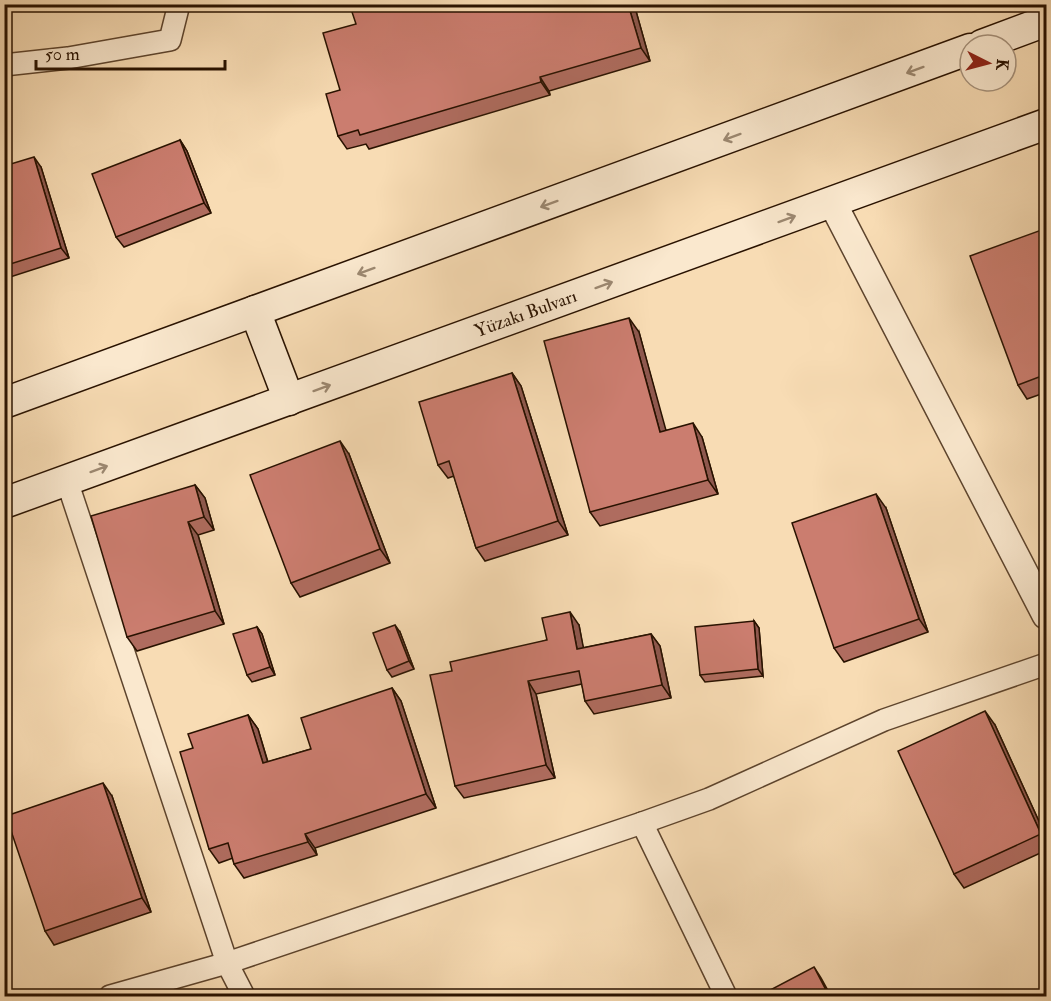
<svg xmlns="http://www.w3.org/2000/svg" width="1051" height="1001" font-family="'IM FELL Double Pica',serif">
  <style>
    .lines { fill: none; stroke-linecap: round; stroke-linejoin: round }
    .minor-casing { stroke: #5d442d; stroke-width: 24 }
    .tertiary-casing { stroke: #5d442d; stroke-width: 30 }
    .secondary-casing { stroke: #291200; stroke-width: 33 }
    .minor { stroke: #fae8ce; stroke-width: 21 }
    .tertiary { stroke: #fae8ce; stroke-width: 27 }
    .secondary { stroke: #fae8ce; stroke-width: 30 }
    .wall { fill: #af6c5f; stroke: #291200; stroke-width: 1.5 }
    .shaded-wall { fill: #8e584e; stroke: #291200; stroke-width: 1.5 }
    .building { fill: #cb7d6f; stroke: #291200; stroke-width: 1.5 }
    .oneway { stroke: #9c8871 }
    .labels { text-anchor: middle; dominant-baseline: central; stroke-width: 6; stroke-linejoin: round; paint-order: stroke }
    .street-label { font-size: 18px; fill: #291200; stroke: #fae8ce }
  </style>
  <rect width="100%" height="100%" fill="#f8dcb4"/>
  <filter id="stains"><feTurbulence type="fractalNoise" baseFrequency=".00333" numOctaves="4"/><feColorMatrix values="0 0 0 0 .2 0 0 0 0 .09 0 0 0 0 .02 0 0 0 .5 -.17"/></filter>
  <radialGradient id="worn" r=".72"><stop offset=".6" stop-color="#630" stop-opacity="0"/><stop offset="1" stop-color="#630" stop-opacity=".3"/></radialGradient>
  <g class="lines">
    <defs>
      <g id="minor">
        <polyline points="4,65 68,58 170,40 179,4"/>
        <polyline points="67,481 227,963 244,996"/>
        <polyline points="642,823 726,996"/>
        <polyline points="110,996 227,963 642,823 709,799 884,720 1046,664"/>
      </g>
      <polyline id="tertiary" points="832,202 1046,615"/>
      <g id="secondary">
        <polyline points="982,45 1046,21"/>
        <polyline points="255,311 289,400"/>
        <polyline points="4,403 970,49"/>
        <path id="s1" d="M4,503l1042,-379"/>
      </g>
    </defs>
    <use href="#minor" class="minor-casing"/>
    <use href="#tertiary" class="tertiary-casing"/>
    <use href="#secondary" class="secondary-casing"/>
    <use href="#minor" class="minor"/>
    <use href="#tertiary" class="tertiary"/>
    <use href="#secondary" class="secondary"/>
  </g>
  <g class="wall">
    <polygon points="634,4 650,61 549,91 550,95 369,149 366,144 347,149 338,136 340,90 356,24"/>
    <polygon points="180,140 187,151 211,213 124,247 116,237"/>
    <polygon points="4,166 41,167 69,258 4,279"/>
    <polygon points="1047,228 1047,392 1027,399 1018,385"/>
    <polygon points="639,332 665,430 702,437 718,494 600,526 590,512"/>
    <polygon points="512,373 521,386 568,535 485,561 476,548 454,476 448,478 438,465"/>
    <polygon points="349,454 390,563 300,597 291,583"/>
    <polygon points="195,485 205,498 214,530 198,535 224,624 137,651 127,637"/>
    <polygon points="886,508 928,632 844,662 834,648"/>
    <polygon points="754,621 759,628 763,676 705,682 700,675"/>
    <polygon points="579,625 583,648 651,634 660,646 671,698 594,714 585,701 582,684 536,694 555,778 464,798 455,786 452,671 547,640"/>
    <polygon points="257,627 262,634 275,675 252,682 247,675"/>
    <polygon points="400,632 414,669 392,677 387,670"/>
    <polygon points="392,688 401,701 436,808 315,848 317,855 244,878 234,864 233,858 219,863 209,849 193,748 248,715 258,729 268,762 311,749"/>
    <polygon points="995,725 1047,839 1047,850 964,888 954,874"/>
    <polygon points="112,796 151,912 54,945 45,931"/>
  </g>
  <g class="shaded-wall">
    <polygon points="628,4 634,4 650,61 641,48"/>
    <polygon points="540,77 549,91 550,95 541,82"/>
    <polygon points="180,140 187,151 211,213 204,203"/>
    <polygon points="34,157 41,167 69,258 61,248"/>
    <polygon points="629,318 639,332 670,445 660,432"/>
    <polygon points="512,373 521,386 568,535 558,521"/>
    <polygon points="693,423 702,437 718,494 708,480"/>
    <polygon points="340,441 349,454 390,563 380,549"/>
    <polygon points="195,485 205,498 214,530 204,517"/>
    <polygon points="876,494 886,508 928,632 919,619"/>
    <polygon points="188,522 198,535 224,624 215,611"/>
    <polygon points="570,612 579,625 586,661 577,649"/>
    <polygon points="754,621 759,628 763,676 758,669"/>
    <polygon points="395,625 400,632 414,669 409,661"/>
    <polygon points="257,627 262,634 275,675 270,667"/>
    <polygon points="651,634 660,646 671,698 662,685"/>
    <polygon points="528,681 536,694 555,778 546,765"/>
    <polygon points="392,688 401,701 436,808 426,794"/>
    <polygon points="985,711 995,725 1047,839 1047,842 1041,834"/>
    <polygon points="248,715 258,729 272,777 263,763"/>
    <polygon points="103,783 112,796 151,912 142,898"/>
    <polygon points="305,834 315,848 317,855 308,842"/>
    <polygon points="814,967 821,978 831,996 829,996"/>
  </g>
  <g class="building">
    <polygon points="366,4 628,4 641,48 540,77 541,82 360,135 358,130 338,136 326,94 340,90 323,33 356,24 351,9"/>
    <polygon points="180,140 204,203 116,237 92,174"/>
    <polygon points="34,157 61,248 4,266 4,166"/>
    <polygon points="1047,228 1047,374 1018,385 970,256"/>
    <polygon points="629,318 660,432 693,423 708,480 590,512 544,341"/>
    <polygon points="512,373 558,521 476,548 449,461 438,465 419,402"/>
    <polygon points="340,441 380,549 291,583 250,475"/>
    <polygon points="195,485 204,517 188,522 215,611 127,637 91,516"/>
    <polygon points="876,494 919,619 834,648 792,523"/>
    <polygon points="570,612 577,649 651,634 662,685 585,701 579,671 528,681 546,765 455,786 430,675 452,671 450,662 547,640 542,618"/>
    <polygon points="754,621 758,669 700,675 695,627"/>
    <polygon points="395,625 409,661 387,670 373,633"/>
    <polygon points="257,627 270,667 247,675 233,634"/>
    <polygon points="392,688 426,794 305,834 308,842 234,864 228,843 209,849 180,752 193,748 188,734 248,715 263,763 311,749 301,718"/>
    <polygon points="985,711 1041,834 954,874 898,751"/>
    <polygon points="103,783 142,898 45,931 6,816"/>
    <polygon points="814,967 829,996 759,996"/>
  </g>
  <defs><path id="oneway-shaft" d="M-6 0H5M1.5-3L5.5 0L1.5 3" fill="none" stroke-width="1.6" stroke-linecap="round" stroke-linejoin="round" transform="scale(1.5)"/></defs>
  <g class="oneway">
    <use href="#oneway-shaft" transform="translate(915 70) rotate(160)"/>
    <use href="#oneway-shaft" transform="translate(732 137) rotate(160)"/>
    <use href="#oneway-shaft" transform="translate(549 204) rotate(160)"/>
    <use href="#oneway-shaft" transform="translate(787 219) rotate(-20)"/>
    <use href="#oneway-shaft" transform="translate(366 271) rotate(160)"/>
    <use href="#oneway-shaft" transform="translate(604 285) rotate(-20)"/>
    <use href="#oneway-shaft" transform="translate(322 388) rotate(-20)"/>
    <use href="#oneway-shaft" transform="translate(99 469) rotate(-20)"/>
  </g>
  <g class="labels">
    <g class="street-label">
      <text stroke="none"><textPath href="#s1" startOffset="555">Yüzakı Bulvarı</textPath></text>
    </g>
  </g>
  <rect width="1051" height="1001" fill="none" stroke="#f8dcb4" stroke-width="24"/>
  <rect x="6" y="6" width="1039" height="989" fill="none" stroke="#291200" stroke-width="3"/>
  <rect x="12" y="12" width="1027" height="977" fill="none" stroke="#291200" stroke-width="1.5"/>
  <g transform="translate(988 63) rotate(96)"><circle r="28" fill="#fae8ce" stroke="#a6927c" stroke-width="1.5"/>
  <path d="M0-4.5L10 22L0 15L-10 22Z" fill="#8f2418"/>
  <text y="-9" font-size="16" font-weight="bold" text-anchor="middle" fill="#291200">K</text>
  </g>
  <path d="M36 60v9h189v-9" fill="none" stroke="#291200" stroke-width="3"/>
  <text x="45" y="60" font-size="18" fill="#291200" stroke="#fae8ce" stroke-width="4.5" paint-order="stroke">50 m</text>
  <rect width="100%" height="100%" filter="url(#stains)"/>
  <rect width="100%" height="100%" fill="url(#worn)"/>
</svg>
